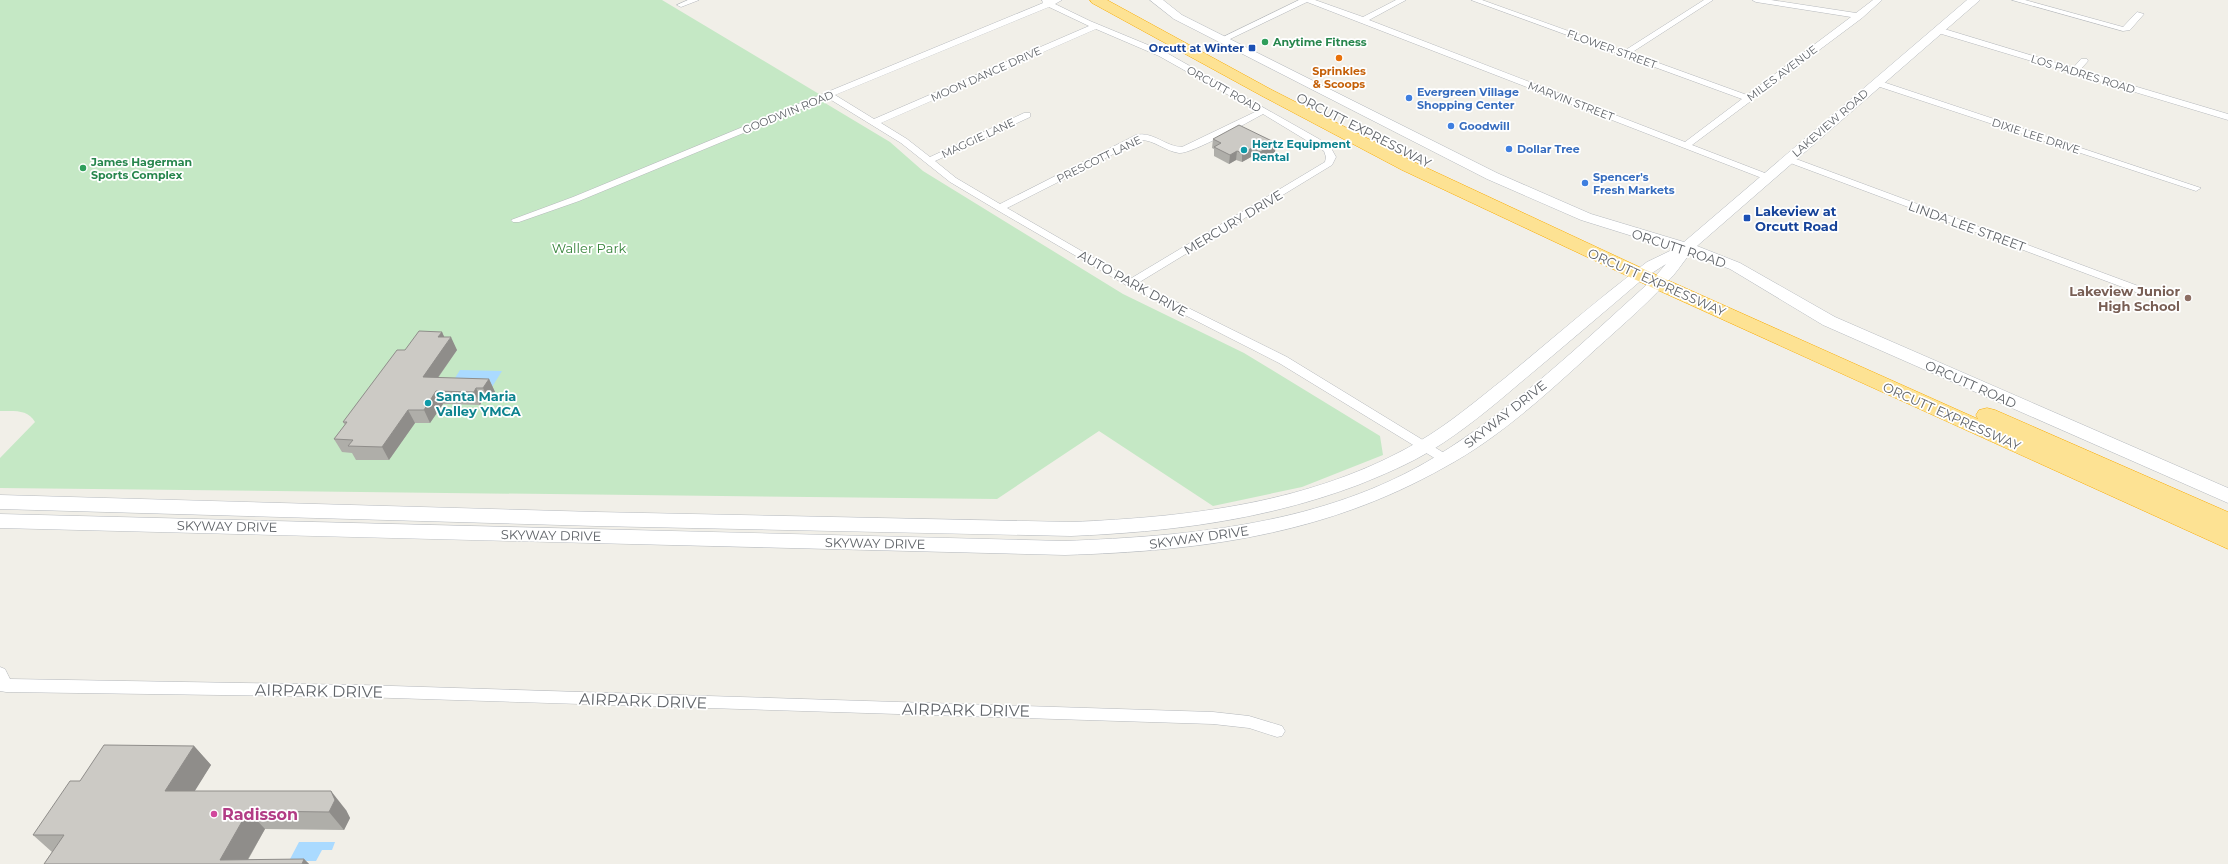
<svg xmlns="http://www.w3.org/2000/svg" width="2228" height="864" font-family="Montserrat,sans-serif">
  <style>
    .green { fill: #c5e8c5 }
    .water { fill: #aadaff }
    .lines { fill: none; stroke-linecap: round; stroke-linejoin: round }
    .street-casing { stroke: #b5b8bc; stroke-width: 1 }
    .secondary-casing { stroke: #b6babf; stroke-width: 1 }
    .highway-casing { stroke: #f9ab00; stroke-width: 1 }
    .street { fill: #fff; fill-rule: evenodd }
    .secondary { fill: #fff; fill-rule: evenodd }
    .highway { fill: #fde293; fill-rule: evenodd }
    .wall { fill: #afaea9 }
    .shaded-wall { fill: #8f8d8a }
    .building { fill: #cccac5; stroke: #8f8d8a }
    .leisure-dot { fill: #2e9e5b; stroke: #fff; stroke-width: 1.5 }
    .transit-dot { fill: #1a4fb4; stroke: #fff; stroke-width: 1.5 }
    .food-dot { fill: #e8710a; stroke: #fff; stroke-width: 1.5 }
    .shop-dot { fill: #3f7fe0; stroke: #fff; stroke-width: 1.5 }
    .culture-dot { fill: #0f9aa8; stroke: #fff; stroke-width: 1.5 }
    .education-dot { fill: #8d6e63; stroke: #fff; stroke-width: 1.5 }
    .hotel-dot { fill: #d1479c; stroke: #fff; stroke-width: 1.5 }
    .labels { text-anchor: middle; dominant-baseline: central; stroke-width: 3.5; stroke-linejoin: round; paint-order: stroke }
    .far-leisure-label { font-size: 11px; font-weight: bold; fill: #27864d; stroke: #fff; text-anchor: start }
    .far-transit-label { font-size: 11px; font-weight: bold; fill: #164399; stroke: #fff; text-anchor: end }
    .far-street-label { font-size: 11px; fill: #5f6368; stroke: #fff }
    .far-food-label { font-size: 11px; font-weight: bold; fill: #c56008; stroke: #fff }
    .far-shop-label { font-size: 11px; font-weight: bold; fill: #366cbe; stroke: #fff; text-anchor: start }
    .far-culture-label { font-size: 11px; font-weight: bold; fill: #0d838f; stroke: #fff; text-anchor: start }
    .street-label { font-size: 13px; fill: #5f6368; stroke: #fff }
    .transit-label { font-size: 13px; font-weight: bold; fill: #164399; stroke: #fff; text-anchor: start }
    .park-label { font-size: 13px; fill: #348238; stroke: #fff }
    .education-label { font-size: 13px; font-weight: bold; fill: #785e54; stroke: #fff; text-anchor: end }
    .culture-label { font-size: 13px; font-weight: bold; fill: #0d838f; stroke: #fff; text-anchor: start }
    .near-street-label { font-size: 16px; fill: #5f6368; stroke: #fff }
    .near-hotel-label { font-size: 16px; font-weight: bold; fill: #b23c85; stroke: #fff; text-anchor: start }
  </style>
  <rect width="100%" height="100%" fill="#f1efe8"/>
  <path class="green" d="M0,0h662l157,94 6,9 65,39 33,29 200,123 121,59 136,83 3,19 -81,32 -89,19 -114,-75 -102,68 -997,-11v-30l35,-36c-7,-13 -21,-11 -35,-11z"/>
  <g class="water">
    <polygon points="460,370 502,371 492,387 450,386"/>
    <polygon points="299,842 335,842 332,850 322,850 316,861 289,861"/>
  </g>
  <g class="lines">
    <defs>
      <g id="street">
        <polygon points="688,0 699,0 681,7 677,5"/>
        <path d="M1042,0h20l-7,4 35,17 75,31 154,87 12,9 5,9 -4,8 -194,118 149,74 162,99 2,3 -2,3h-8l-162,-99 -153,-78 -129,-75 -47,-28 -49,-39 -73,-45 -249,103 -60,21h-6l-2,-2 62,-23 470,-194zM1049,7l40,19 -215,93 -39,-24zM1096,29l63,27 98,55 -75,36c-16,0 -29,-16 -46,-12l-136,69 -44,-26 -21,-17 95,-44v-4h-6l-94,44 -23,-18 -26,-16zM1263,114l61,37 2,6 -1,5 -195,117 -123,-71 134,-68c13,0 24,11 38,13 13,1 69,-31 84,-39z"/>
        <polygon points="1299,0 1315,0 1363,17 1396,0 1406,0 1369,20 1685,142 1742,99 1471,0 1482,0 1624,51 1704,0 1713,0 1631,53 1747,95 1851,17 1756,2 1752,0 1771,0 1856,13 1873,0 1882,0 1862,18 1692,145 1770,175 1770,179 1767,180 1307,2 1226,41 1219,39"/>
        <polygon points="2012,0 2025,0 2123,27 2137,12 2144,14 2130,30 2123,31"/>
        <polygon points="1935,28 1941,28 2073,68 2081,59 2087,59 2088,61 2080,70 2228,114 2228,120 1935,32"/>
        <polygon points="1874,81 1880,81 2201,188 2196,191 2193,190 1874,85"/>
        <polygon points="1788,156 2149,290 2150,292 2149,294 2141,294 1785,161 1783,159"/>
        <polygon points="0,667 5,669 10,679 361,685 1213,712 1249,716 1282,726 1285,731 1282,736 1277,737 1249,728 1213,724 361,697 6,692 0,691"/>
      </g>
      <path id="secondary" d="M1150,0h13l19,15 315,158 94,41 93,28 283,-242h13l-283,246 43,17 95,54 393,171v15l-405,-178 -93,-56 -40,-15c-8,9 -14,20 -23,28 -25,27 -55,52 -82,77 -43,39 -88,80 -140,108 -120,68 -245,84 -380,88l-1065,-27v-14l1065,27c126,-5 260,-17 370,-84 80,-49 148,-115 217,-177l14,-16 -22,14c-41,35 -82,70 -124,105 -28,24 -57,48 -88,67 -23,14 -49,25 -74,35 -93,35 -188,47 -287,51l-475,-10 -596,-17v-14l596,17 475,10c119,-5 242,-19 347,-80 31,-18 59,-42 87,-64 47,-39 93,-79 142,-116l27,-13 -93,-29 -94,-41 -313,-160z"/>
      <polygon id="highway" points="1090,0 1107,0 1272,90 1414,162 1665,279 1978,419 1976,415 1979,410 1987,408 1995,410 2228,512 2228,549 1651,287 1402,170 1262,96 1092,3"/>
    </defs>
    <use href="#street" class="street-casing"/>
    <use href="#secondary" class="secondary-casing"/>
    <use href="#highway" class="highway-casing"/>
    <use href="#street" class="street"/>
    <use href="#secondary" class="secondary"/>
    <use href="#highway" class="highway"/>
  </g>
  <g class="wall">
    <polygon points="1213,139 1275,152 1259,161 1251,157 1242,162 1236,160 1229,164 1214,156 1214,149 1212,148"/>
    <polygon points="442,332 444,337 457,350 438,378 489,379 495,392 489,401 482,401 480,405 443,404 430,423 415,423 389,460 356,460 352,453 342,452 334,439 345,425 343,422 405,350"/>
    <polygon points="194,746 211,765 194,791 346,810 350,818 344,830 265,829 248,860 304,859 309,864 44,864 52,852 33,835 80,781"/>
  </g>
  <g class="shaded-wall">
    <polygon points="1276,143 1275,152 1259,161 1260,152"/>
    <polygon points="1252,148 1251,157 1242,162 1242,153"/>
    <polygon points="1237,151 1236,160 1229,164 1230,155"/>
    <polygon points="442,332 447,343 451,337 457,350 429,390 423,377 438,337"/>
    <polygon points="489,379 495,392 489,401 483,388"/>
    <polygon points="476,388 482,401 480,405 474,392"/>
    <polygon points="436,391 443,404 430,423 424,410"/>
    <polygon points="408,410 415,423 389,460 382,447"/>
    <polygon points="194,746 211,765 183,810 165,791"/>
    <polygon points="331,791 346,810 350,818 344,830 329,812"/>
    <polygon points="248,811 265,829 245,864 220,860"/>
    <polygon points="304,859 309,864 302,864"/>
  </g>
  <g class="building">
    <polygon points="1239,125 1276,143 1260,152 1252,148 1242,153 1237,151 1230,155 1214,147 1221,143 1213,139"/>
    <polygon points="419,331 442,332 438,337 451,337 423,377 489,379 483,388 476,388 474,392 436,391 424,410 408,410 382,447 348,446 353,440 334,439 347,422 343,422 397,350 405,350"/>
    <polygon points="104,745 194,746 165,791 331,791 335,800 329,812 248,811 220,860 304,859 302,864 44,864 64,835 33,835 70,781 80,781"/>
  </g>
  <g class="leisure-dot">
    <circle cx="1265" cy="42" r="4"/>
    <circle cx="83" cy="168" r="4"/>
  </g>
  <g class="transit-dot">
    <rect x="1248" y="44" width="8" height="8" rx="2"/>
    <rect x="1743" y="214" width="8" height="8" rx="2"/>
  </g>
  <circle class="food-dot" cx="1339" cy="58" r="4"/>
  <g class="shop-dot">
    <circle cx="1409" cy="98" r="4"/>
    <circle cx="1451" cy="126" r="4"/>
    <circle cx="1509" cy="149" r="4"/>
    <circle cx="1585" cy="183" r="4"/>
  </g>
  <g class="culture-dot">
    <circle cx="1244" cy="150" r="4"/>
    <circle cx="428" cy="403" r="4"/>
  </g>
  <circle class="education-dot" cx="2188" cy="298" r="4"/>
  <circle class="hotel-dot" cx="214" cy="814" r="4"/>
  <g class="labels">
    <g class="far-leisure-label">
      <text x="1273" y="42">Anytime Fitness</text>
      <text x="91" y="162">James Hagerman<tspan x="91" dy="13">Sports Complex</tspan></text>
    </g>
    <g class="far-transit-label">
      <text x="1244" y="48">Orcutt at Winter</text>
    </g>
    <g class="far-street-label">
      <text transform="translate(1612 49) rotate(20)">FLOWER STREET</text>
      <text transform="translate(1782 73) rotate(-37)">MILES AVENUE</text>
      <text transform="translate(986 74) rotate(-24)">MOON DANCE DRIVE</text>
      <text transform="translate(2083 74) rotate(17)">LOS PADRES ROAD</text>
      <text transform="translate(1224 89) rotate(29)">ORCUTT ROAD</text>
      <text transform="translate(1571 101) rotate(21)">MARVIN STREET</text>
      <text transform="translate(788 112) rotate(-22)">GOODWIN ROAD</text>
      <text transform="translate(1830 123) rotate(-41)">LAKEVIEW ROAD</text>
      <text transform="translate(2036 136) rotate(18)">DIXIE LEE DRIVE</text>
      <text transform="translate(978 138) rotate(-25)">MAGGIE LANE</text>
      <text transform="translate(1099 159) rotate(-26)">PRESCOTT LANE</text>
    </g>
    <g class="far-food-label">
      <text x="1339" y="71">Sprinkles<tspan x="1339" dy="13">&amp; Scoops</tspan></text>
    </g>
    <g class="far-shop-label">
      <text x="1417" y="92">Evergreen Village<tspan x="1417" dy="13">Shopping Center</tspan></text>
      <text x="1459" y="126">Goodwill</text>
      <text x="1517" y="149">Dollar Tree</text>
      <text x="1593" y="177">Spencer's<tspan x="1593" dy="13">Fresh Markets</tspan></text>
    </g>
    <g class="far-culture-label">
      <text x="1252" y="144">Hertz Equipment<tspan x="1252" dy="13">Rental</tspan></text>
    </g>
    <g class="street-label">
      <text transform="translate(1364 130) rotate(27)">ORCUTT EXPRESSWAY</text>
      <text transform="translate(1233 222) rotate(-31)">MERCURY DRIVE</text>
      <text transform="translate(1967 226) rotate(20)">LINDA LEE STREET</text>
      <text transform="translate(1679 248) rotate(18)">ORCUTT ROAD</text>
      <text transform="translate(1657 282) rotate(24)">ORCUTT EXPRESSWAY</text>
      <text transform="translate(1133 283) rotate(29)">AUTO PARK DRIVE</text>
      <text transform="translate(1971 384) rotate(24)">ORCUTT ROAD</text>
      <text transform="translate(1505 414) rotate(-38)">SKYWAY DRIVE</text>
      <text transform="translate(1952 416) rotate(24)">ORCUTT EXPRESSWAY</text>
      <text transform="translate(227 526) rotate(1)">SKYWAY DRIVE</text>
      <text transform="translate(551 535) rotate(1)">SKYWAY DRIVE</text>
      <text transform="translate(1199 537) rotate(-8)">SKYWAY DRIVE</text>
      <text transform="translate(875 543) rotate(1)">SKYWAY DRIVE</text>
    </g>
    <g class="transit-label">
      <text x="1755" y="211">Lakeview at<tspan x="1755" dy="15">Orcutt Road</tspan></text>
    </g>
    <g class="park-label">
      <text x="589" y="248">Waller Park</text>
    </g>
    <g class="education-label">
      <text x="2180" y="291">Lakeview Junior<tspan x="2180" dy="15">High School</tspan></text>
    </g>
    <g class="culture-label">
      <text x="436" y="396">Santa Maria<tspan x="436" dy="15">Valley YMCA</tspan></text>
    </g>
    <g class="near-street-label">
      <text transform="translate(319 691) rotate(1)">AIRPARK DRIVE</text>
      <text transform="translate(643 701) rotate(2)">AIRPARK DRIVE</text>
      <text transform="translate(966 710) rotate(1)">AIRPARK DRIVE</text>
    </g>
    <g class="near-hotel-label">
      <text x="222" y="814">Radisson</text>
    </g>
  </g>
</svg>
